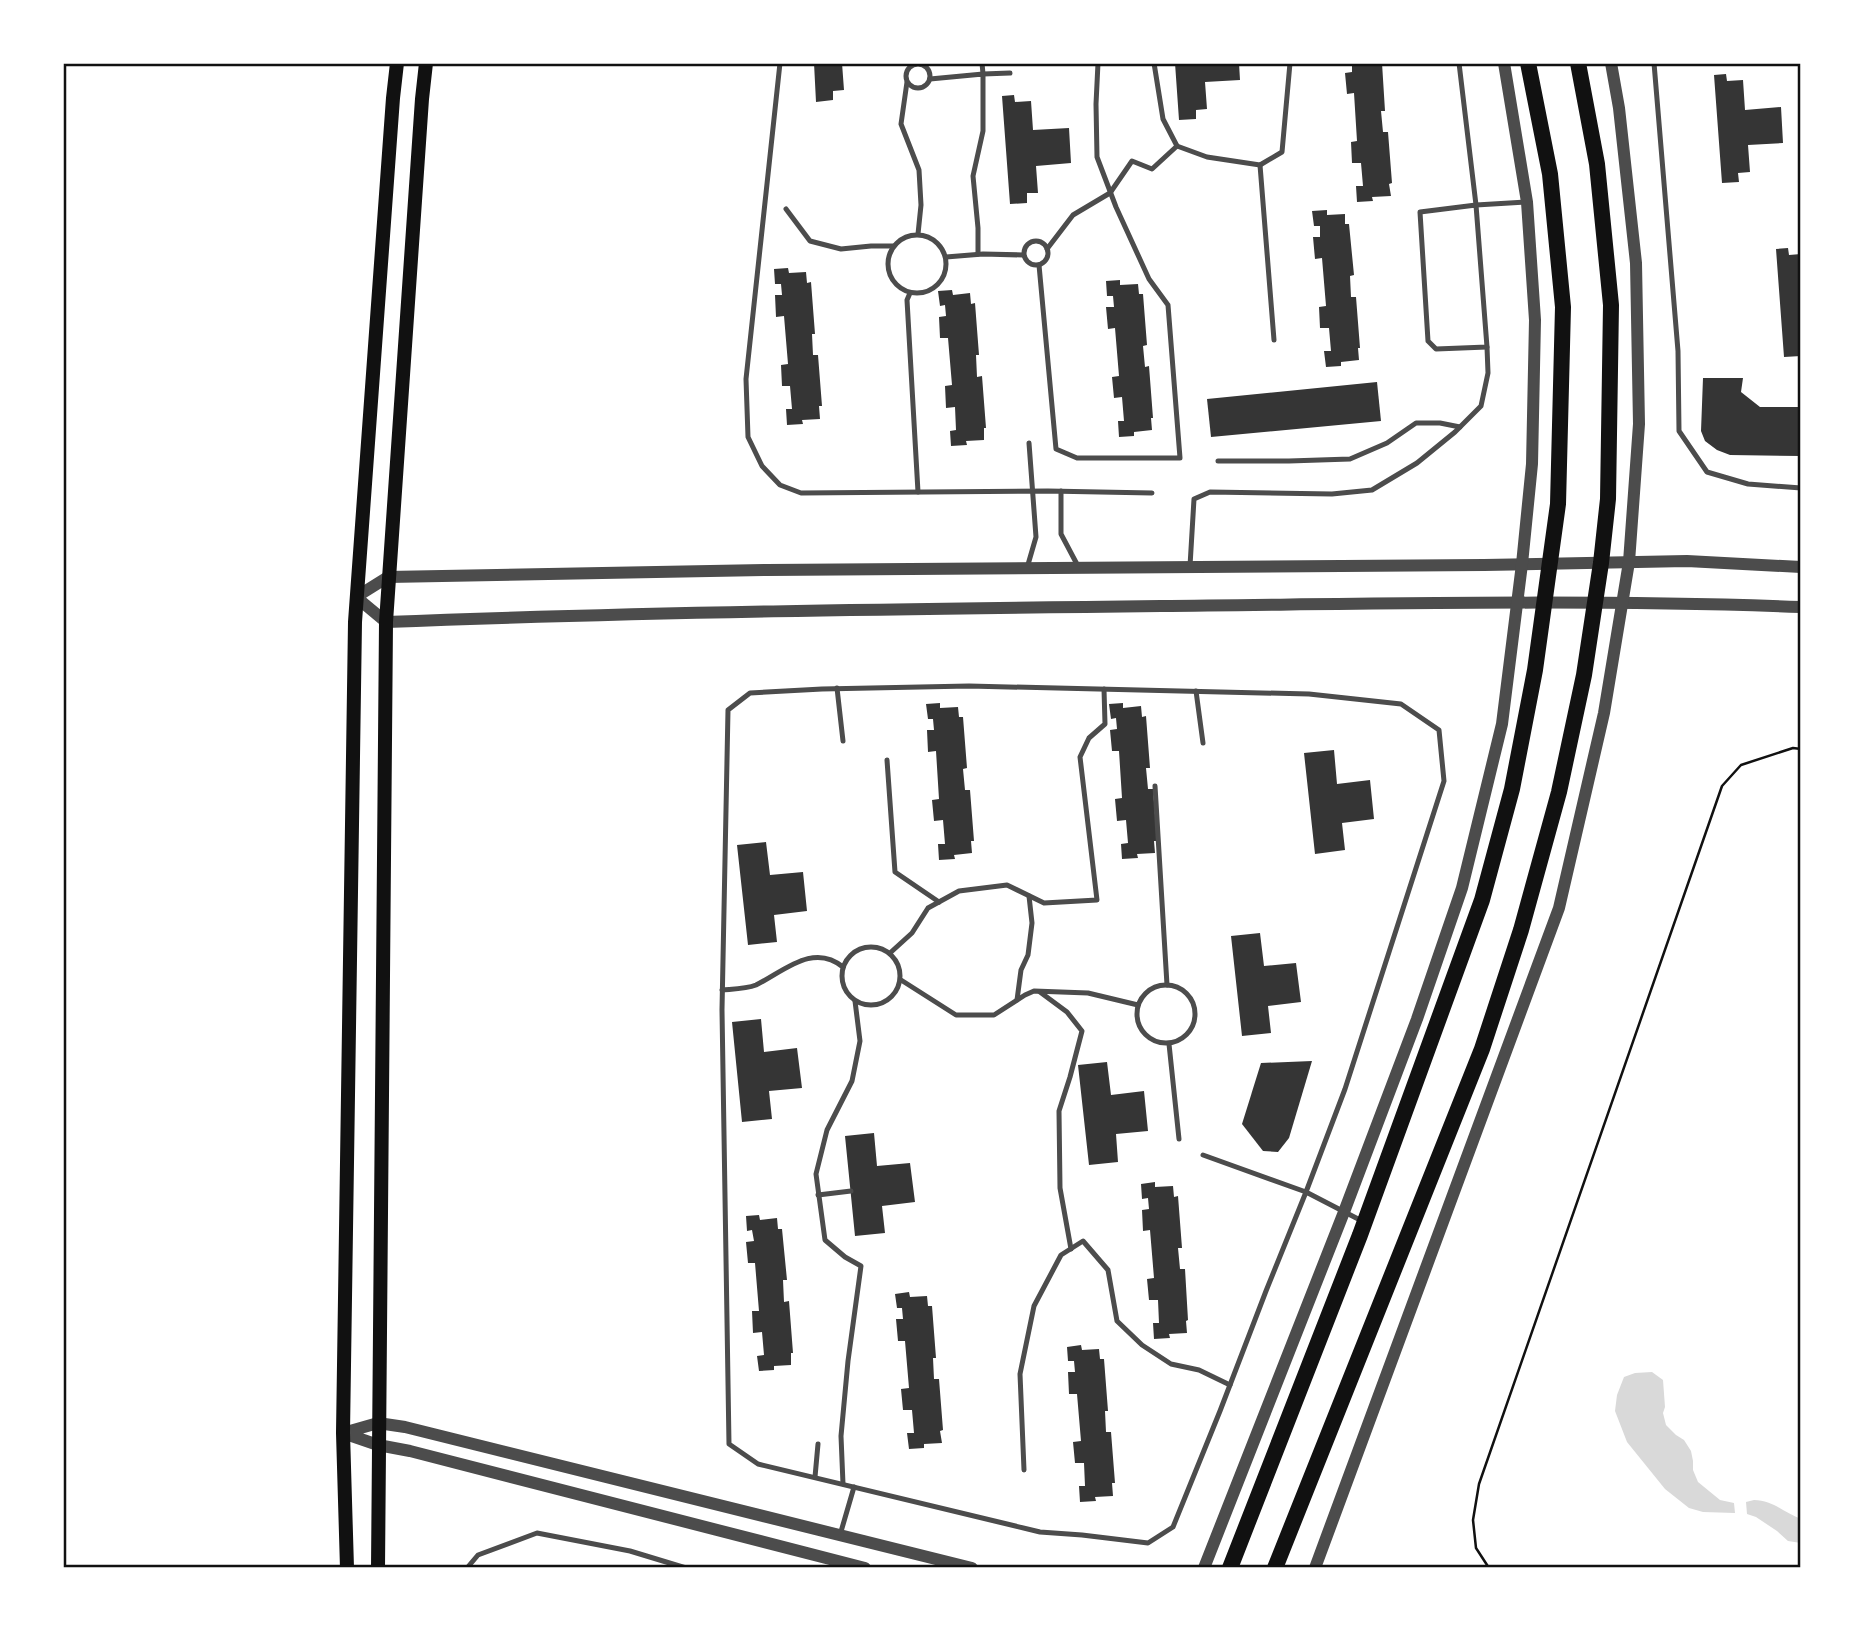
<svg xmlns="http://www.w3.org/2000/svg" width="1864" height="1631" font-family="Montserrat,sans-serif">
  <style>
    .water { fill: #d9d9d9 }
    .building { fill: #353535 }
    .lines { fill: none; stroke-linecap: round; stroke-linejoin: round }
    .path { stroke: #111; stroke-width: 2.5 }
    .service { stroke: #4c4c4c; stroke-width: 5 }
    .tertiary { stroke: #4c4c4c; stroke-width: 12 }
    .secondary { stroke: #111; stroke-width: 14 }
    .primary { stroke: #111; stroke-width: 16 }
    .neatline { fill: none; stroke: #111; stroke-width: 2.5 }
  </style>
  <rect width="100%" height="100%" fill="#fff"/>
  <g class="water">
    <polygon points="1652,1372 1663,1380 1665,1407 1663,1413 1666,1425 1676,1435 1684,1440 1691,1451 1693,1461 1693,1470 1698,1482 1720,1500 1734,1503 1735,1513 1703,1512 1689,1508 1665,1489 1627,1442 1615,1411 1617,1395 1624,1377 1635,1373"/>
    <path d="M1754,1500c19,0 30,13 47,19v24l-13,-2 -11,-10 -21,-14 -9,-3 -1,-12z"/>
  </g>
  <g class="building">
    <polygon points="814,63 842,63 844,90 833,91 833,100 816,102"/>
    <polygon points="1175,63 1239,63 1240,80 1205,82 1207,109 1196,110 1196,119 1179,120"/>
    <polygon points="1352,63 1382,63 1385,111 1381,111 1383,132 1388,132 1392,183 1389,184 1391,196 1372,197 1373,201 1357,202 1356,186 1363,186 1361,163 1352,163 1351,142 1357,141 1354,93 1347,94 1345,73 1352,72"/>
    <polygon points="1726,74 1727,81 1743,80 1745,110 1781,107 1783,143 1748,145 1750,172 1738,173 1739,182 1722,183 1714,75"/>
    <polygon points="1014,95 1015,102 1031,101 1033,130 1069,128 1071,163 1036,166 1038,193 1027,193 1027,203 1010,204 1002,96"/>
    <polygon points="1327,210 1327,215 1345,214 1345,224 1349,224 1354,275 1350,276 1351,297 1356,297 1360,348 1358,348 1359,360 1341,362 1341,366 1326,367 1324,351 1331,351 1329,328 1320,328 1319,307 1326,306 1322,258 1315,259 1313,237 1320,237 1320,226 1314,226 1312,211"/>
    <polygon points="1788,248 1789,255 1801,254 1801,356 1784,357 1776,249"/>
    <polygon points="788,268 789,273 806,272 807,283 811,282 815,334 812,334 813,355 818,355 822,406 819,406 820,419 802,420 803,424 787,425 786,409 792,409 790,386 782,386 781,365 788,364 784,316 776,317 775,295 782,295 781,284 775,284 774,269"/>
    <polygon points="1120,280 1120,285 1138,284 1139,294 1143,294 1147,345 1143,346 1145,367 1149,366 1153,418 1151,418 1152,430 1134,432 1134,436 1119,437 1118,421 1124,421 1122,397 1114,398 1112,377 1119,376 1115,328 1108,329 1106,307 1114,307 1113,296 1107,296 1106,281"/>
    <polygon points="952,290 953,295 970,293 971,304 975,303 979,355 976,355 977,377 982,376 986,428 984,428 984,440 966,441 967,445 951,446 950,431 956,430 955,407 946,408 945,386 952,385 948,338 940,338 939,317 946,316 945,305 940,306 938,291"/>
    <polygon points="1703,378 1743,378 1741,392 1760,407 1801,407 1801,456 1730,455 1717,450 1705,441 1701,431"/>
    <polygon points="1377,382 1381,421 1211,437 1207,399"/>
    <polygon points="940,703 940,708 958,707 959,717 963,717 967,768 963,769 965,790 970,790 974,841 971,841 972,853 954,855 955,859 939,860 938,844 945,844 943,820 934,821 932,800 939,799 936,751 928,752 927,730 934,730 933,719 928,719 926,704"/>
    <polygon points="1123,703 1123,708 1141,706 1142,717 1146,716 1150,768 1146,768 1148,789 1153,789 1157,841 1154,841 1155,853 1137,854 1138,858 1122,859 1121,844 1128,843 1126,820 1117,821 1115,799 1122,798 1119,751 1112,751 1110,730 1117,729 1116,718 1111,719 1109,704"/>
    <polygon points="1334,750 1337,784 1370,780 1374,819 1342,823 1345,850 1315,854 1304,753"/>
    <polygon points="766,842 770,875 803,872 807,911 774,915 777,942 748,945 737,845"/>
    <polygon points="1260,933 1264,966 1296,963 1301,1002 1268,1006 1271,1033 1242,1036 1231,936"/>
    <polygon points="761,1019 764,1052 797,1048 802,1088 769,1091 772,1119 742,1122 732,1022"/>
    <polygon points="1312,1061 1289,1138 1278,1152 1263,1151 1242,1124 1261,1063"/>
    <polygon points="1107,1062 1111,1095 1144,1091 1148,1131 1116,1134 1118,1162 1089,1165 1078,1065"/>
    <polygon points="874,1133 877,1166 910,1163 915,1202 882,1206 885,1233 855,1236 845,1136"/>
    <polygon points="1155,1182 1155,1187 1173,1186 1174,1197 1178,1196 1182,1248 1178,1248 1180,1269 1185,1269 1188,1320 1186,1321 1187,1333 1169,1334 1170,1338 1154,1339 1153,1323 1159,1323 1158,1300 1149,1300 1147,1279 1154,1278 1150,1230 1143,1231 1142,1210 1149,1209 1148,1198 1142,1199 1141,1184"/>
    <polygon points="759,1215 760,1220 777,1218 778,1229 782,1229 787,1280 783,1280 784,1302 789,1301 793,1353 791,1353 791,1365 774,1366 774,1370 759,1371 757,1356 764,1355 762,1332 753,1333 752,1311 759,1311 755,1263 748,1263 746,1242 754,1241 752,1230 747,1231 746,1216"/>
    <polygon points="909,1292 910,1297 927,1296 928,1306 932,1306 936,1358 933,1358 934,1379 939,1379 943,1430 940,1431 942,1443 924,1444 924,1448 909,1449 907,1433 914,1433 912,1410 903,1410 901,1389 909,1388 905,1341 898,1341 896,1319 903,1319 902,1308 897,1308 895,1294"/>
    <polygon points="1081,1345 1082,1350 1099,1349 1100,1359 1104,1359 1108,1411 1105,1411 1106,1432 1111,1432 1115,1483 1112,1483 1113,1496 1095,1497 1096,1501 1080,1502 1079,1486 1085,1486 1084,1463 1075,1463 1073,1442 1081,1441 1077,1394 1069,1394 1068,1372 1075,1372 1074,1361 1068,1361 1067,1347"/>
  </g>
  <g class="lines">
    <polyline class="path" points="1489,1568 1476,1548 1473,1520 1479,1484 1722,786 1741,765 1793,748 1801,749"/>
    <g class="service">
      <polyline points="780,63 746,379 748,437 762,466 780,485 801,493 1048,491 1152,493"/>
      <polyline points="982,63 983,74 1010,73"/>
      <polyline points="1154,63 1163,119 1177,146 1207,157 1260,165 1282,152 1290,63"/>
      <polyline points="1459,63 1476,205 1527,202"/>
      <polyline points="1654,63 1678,351 1679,431 1707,472 1748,484 1801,488"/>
      <circle cx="918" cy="76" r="12"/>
      <polyline points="930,79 983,74 983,131 973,176 978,228 978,254"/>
      <polyline points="907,82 901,124 919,170 921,205 918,234"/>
      <polyline points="1260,165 1274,340"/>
      <polygon points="1476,205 1487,347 1436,349 1428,341 1420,212"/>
      <polyline points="786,209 810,241 841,249 871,246 893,246"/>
      <circle cx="917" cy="264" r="29"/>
      <circle cx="1036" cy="253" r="12"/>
      <polyline points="1047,249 1073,215 1110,193 1132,161 1152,169 1177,146"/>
      <polyline points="946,257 983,254 1023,255"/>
      <polyline points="1039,265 1056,449 1077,458 1180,458 1168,305 1149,279 1116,207 1097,157 1096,104 1098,63"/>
      <polyline points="910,293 907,300 918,492"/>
      <polyline points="1218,461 1289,461 1350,459 1387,443 1416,423 1440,423 1460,427"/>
      <polyline points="1061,491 1061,534 1079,568"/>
      <polyline points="1190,566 1194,499 1210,492 1332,494 1372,490 1417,463 1455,432 1481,406 1488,373 1487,347"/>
      <polyline points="1027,568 1036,537 1029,443"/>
      <polyline points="837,688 843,741"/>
      <polyline points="1196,691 1203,743"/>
      <polyline points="887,760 895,872 939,902"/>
      <polyline points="1155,786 1167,985"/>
      <circle cx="871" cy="976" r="29"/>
      <polyline points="890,953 912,933 928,908 959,891 1007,885 1044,903 1097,900 1080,757 1089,738 1105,724 1104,689"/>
      <polyline points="901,980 956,1015 994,1015 1025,995 1034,991 1088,993 1138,1005"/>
      <circle cx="1166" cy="1014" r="29"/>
      <path d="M722,990c11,-1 24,-1 34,-5 27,-13 57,-43 87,-18"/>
      <polyline points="1040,992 1067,1012 1082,1031 1070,1077 1059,1111 1060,1188 1071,1249"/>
      <polyline points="1017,1000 1021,970 1028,955 1032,923 1029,896"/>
      <polyline points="1169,1044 1179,1139"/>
      <polyline points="1203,1155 1306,1192 1266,1291 1220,1411 1173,1527 1148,1543 1082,1535 1040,1532 758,1464 729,1444 722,1010 728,710 750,693 822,689 969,686 1309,694 1401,704 1439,730 1444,781 1345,1089 1306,1192 1362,1221"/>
      <polyline points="818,1195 851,1191"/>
      <polyline points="1024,1470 1020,1374 1034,1306 1061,1255 1083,1241 1108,1270 1117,1321 1142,1345 1171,1364 1199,1370 1230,1385"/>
      <polyline points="815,1477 818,1444"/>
      <polyline points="843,1484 841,1436 848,1361 861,1266 845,1257 825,1240 816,1174 827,1130 852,1081 860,1041 855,1001"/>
      <polyline points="840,1535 854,1487"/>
      <polyline points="467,1568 478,1555 537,1533 630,1551 686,1568"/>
    </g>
    <g class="tertiary">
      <path d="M1801,567l-114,-6 -203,4 -717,5 -379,7 -32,20 30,25c258,-10 516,-13 775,-16 213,-2 427,-7 640,1"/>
      <polyline points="865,1568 410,1451 378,1445 343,1433 378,1423 405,1427 972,1568"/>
      <polyline points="1204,1568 1344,1212 1417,1019 1462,888 1502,724 1522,564 1532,464 1535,320 1527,202 1504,63"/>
      <polyline points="1315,1568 1559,908 1604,713 1629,562 1639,424 1636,263 1619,108 1611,63"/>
    </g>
    <g class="secondary">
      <polyline points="347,1568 343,1433 355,622 393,98 397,63"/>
      <polyline points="378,1568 386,622 422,99 426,63"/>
    </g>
    <g class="primary">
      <polyline points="1230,1568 1360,1235 1482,900 1512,789 1535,670 1558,504 1563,307 1550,174 1528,63"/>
      <polyline points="1275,1568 1482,1049 1521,930 1559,792 1584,675 1601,563 1608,499 1611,305 1597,164 1578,63"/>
    </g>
  </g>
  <rect width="1864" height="1631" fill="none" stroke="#ffffff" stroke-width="130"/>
  <rect x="65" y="65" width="1734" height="1501" class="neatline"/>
</svg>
